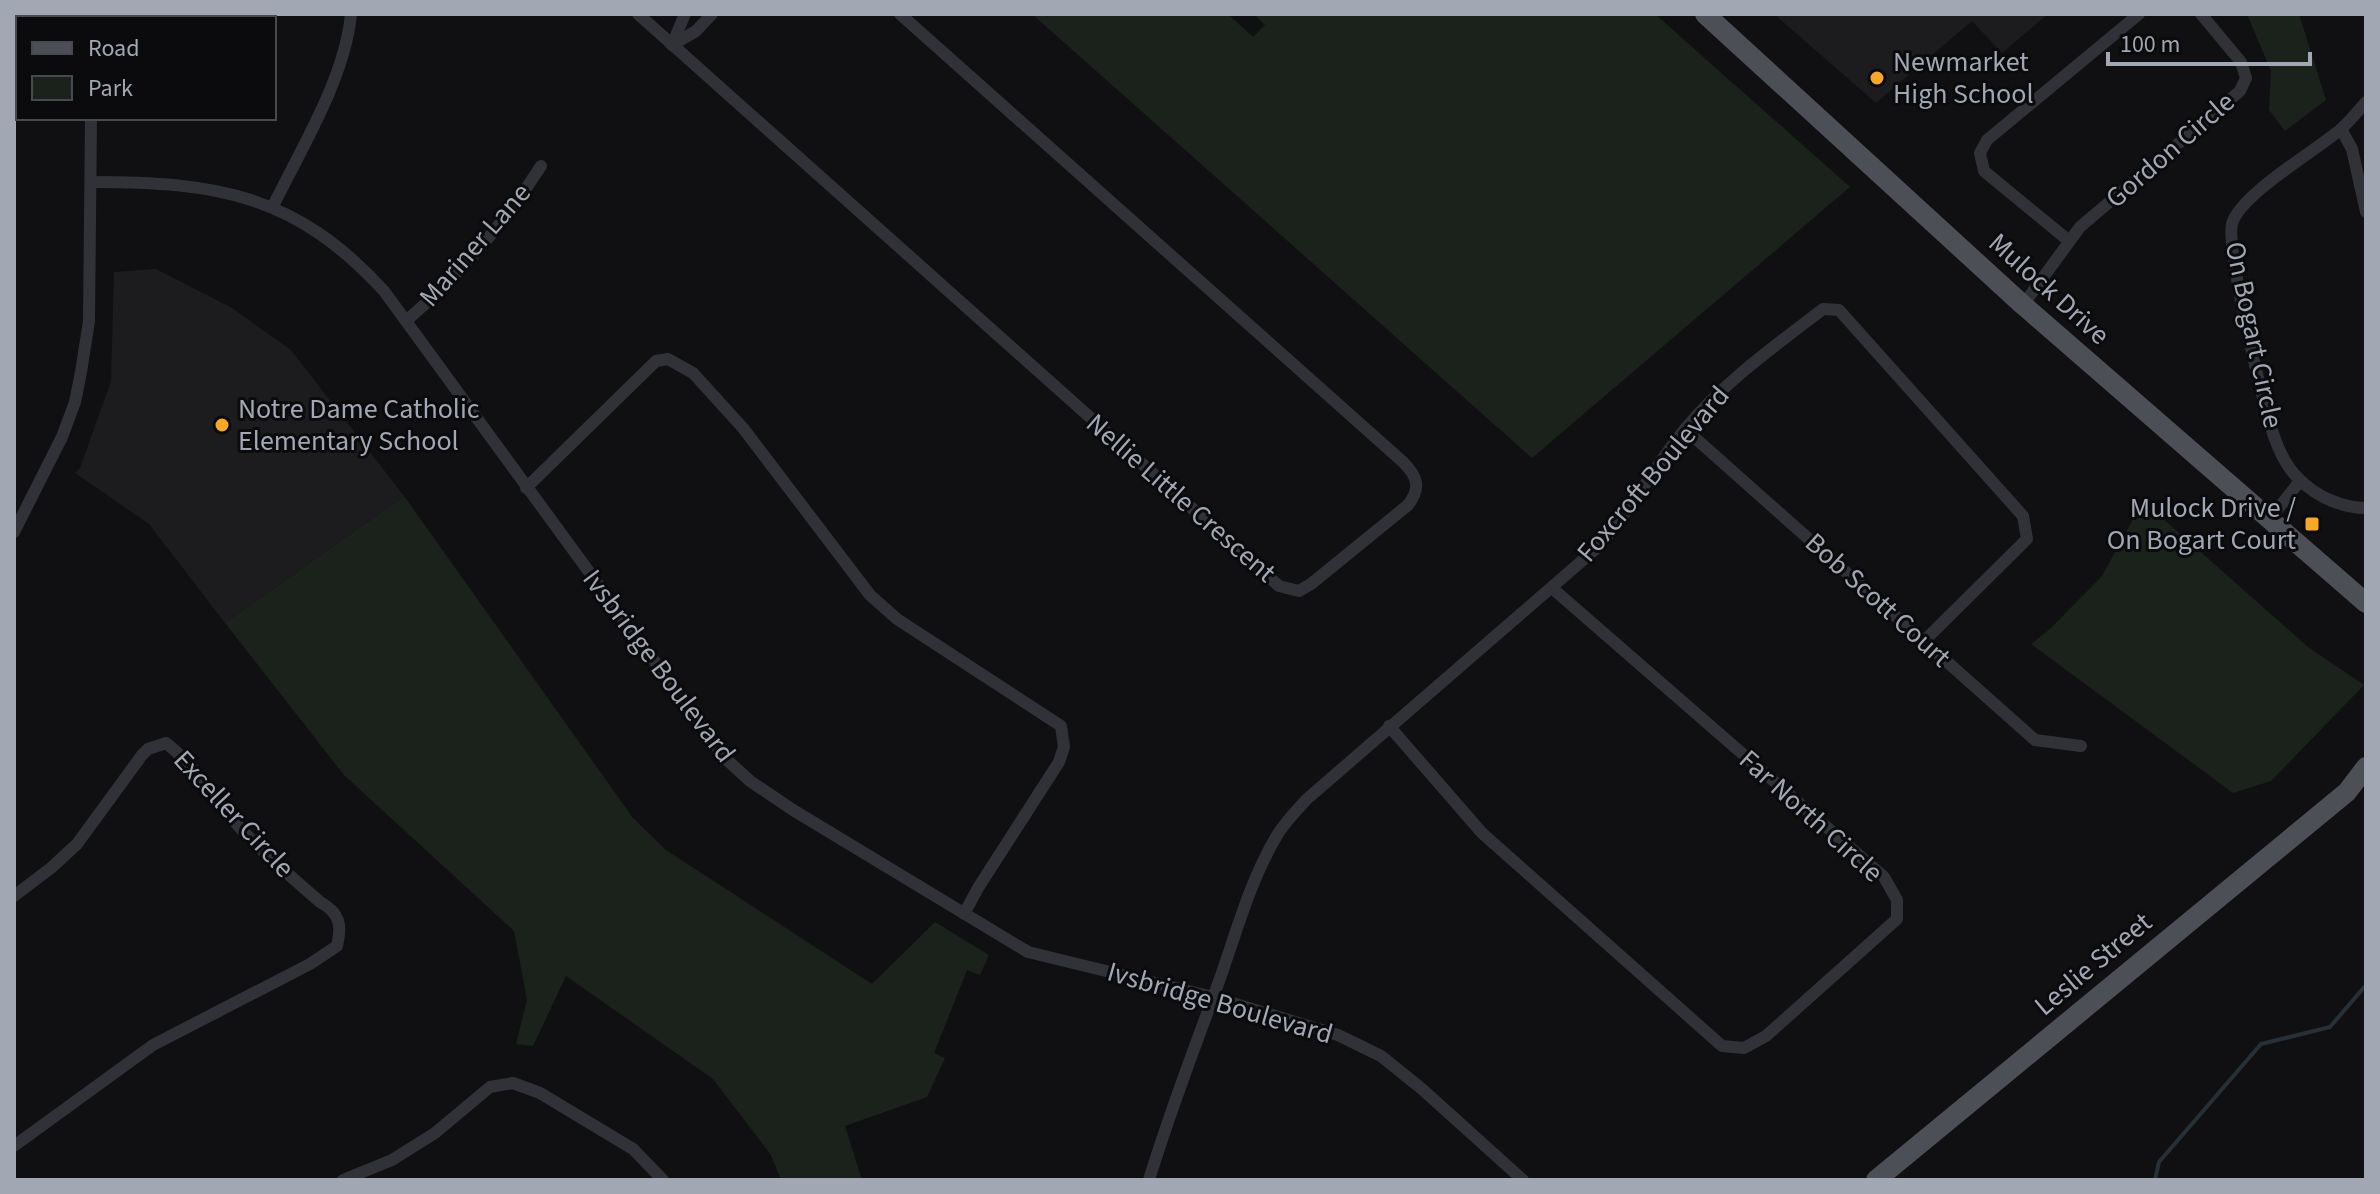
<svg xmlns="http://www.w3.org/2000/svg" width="2380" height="1194" font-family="'Source Sans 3',sans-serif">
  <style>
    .built { fill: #1c1c1f }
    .green { fill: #1b221b }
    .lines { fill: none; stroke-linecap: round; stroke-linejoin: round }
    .stream { stroke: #273036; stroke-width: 4 }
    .minor { stroke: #313237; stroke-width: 12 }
    .primary { stroke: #4d4f56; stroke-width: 20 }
    .poi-dot { fill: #f8a822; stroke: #0b0b0d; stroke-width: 3 }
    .labels { text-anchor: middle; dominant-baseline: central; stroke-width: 6; stroke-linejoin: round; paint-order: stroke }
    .poi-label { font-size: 28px; fill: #a1a7b3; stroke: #0b0b0d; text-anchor: start }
    .street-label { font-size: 28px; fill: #a1a7b3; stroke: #0b0b0d }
  </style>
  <rect width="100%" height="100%" fill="#101012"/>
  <g class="built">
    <polygon points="1774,14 2048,14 2002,53 1972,21 1876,103"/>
    <polygon points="156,269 232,308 291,350 404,496 225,623 149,524 75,473 80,468 111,381 114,272"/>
  </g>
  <g class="green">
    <polygon points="1032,14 1228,14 1253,37 1265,25 1254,14 1655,14 1850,187 1532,458"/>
    <polygon points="2247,14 2299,14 2326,100 2285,131 2269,110 2271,71"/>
    <polygon points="404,496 633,818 666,850 872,984 935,922 989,955 980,975 967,970 934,1053 945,1058 927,1097 845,1126 862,1180 781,1180 771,1155 713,1079 566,976 533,1046 516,1044 527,1000 514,931 344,775 225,623"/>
    <polygon points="2143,501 2308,647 2364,685 2271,781 2233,793 2031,644 2050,629 2102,576"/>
  </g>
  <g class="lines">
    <polyline class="stream" points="2155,1180 2159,1162 2261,1044 2330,1027 2366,985"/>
    <g class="minor">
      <path d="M638,14l641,572 20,5 12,-7 97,-79c13,-17 10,-28 -5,-43l-503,-448"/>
      <polyline points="93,18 93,14"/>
      <polyline points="672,45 696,31 712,14"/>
      <polyline points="672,45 685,14"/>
      <polyline points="14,55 18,56"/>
      <path d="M2366,102c-8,9 -16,19 -25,27 -24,21 -102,66 -109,95 -6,24 32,187 43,215 5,14 14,31 25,41 17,17 43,28 66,28"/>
      <polyline points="2341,129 2352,149 2366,212"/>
      <path d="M91,182c126,0 204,12 293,109l341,467 25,23 43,29 235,142 185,45 125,38 43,21 41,33 101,91"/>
      <path d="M273,206c28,-57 72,-128 78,-192"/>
      <polyline points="2069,241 1984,171 1980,153 1987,140 2139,14"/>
      <polyline points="2023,305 2080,227 2240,91 2246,78 2241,62 2201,14"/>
      <path d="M406,321c52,-45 98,-97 135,-155"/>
      <polyline points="1685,429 2035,740 2081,746"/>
      <polyline points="526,488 656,361 668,359 693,373 743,428 870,595 897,619 1061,726 1064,747 1059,762 978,888 964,914"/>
      <polyline points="2269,520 2300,481"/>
      <polyline points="14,532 62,437 75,402 81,372 89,321 91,118"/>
      <polyline points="1389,726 1482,833 1722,1046 1744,1048 1766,1036 1897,919 1897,900 1884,877 1552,588"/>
      <path d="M14,896l37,-28 26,-24 65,-89 6,-6 18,-6c32,25 50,59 77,88 24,26 51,48 77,71 20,11 22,23 17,44l-27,18 -157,81 -139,101"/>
      <polyline points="343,1180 392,1160 435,1133 490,1087 513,1083 540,1093 633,1149 663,1180"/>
      <path d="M1149,1180c20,-66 45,-131 69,-196 18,-50 31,-101 58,-147 8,-14 20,-26 31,-38l291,-252c33,-37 56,-80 87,-118 39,-47 90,-83 138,-120l16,1 184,206 4,23 -103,102"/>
    </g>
    <g class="primary">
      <polyline points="1705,14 2023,305 2366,603"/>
      <polyline points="1876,1180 2347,792 2366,767"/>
    </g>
  </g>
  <g class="poi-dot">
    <circle cx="1877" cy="78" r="8"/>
    <circle cx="222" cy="425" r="8"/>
    <rect x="2304" y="516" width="16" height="16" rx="4"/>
  </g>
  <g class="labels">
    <g class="poi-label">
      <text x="1893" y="62">Newmarket<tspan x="1893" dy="32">High School</tspan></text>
      <text x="238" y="409">Notre Dame Catholic<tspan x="238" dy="32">Elementary School</tspan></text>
      <text x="2296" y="508" text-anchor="end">Mulock Drive /<tspan x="2296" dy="32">On Bogart Court</tspan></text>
    </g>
    <g class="street-label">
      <text transform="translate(2170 150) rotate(-41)">Gordon Circle</text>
      <text transform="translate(475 245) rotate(-49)">Mariner Lane</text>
      <text transform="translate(2049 289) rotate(42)">Mulock Drive</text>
      <text transform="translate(2254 335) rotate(78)">On Bogart Circle</text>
      <text transform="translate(1653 474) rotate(-50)">Foxcroft Boulevard</text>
      <text transform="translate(1181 498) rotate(41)">Nellie Little Crescent</text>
      <text transform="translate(1878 600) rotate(42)">Bob Scott Court</text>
      <text transform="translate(659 666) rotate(53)">Ivsbridge Boulevard</text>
      <text transform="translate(234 814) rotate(47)">Exceller Circle</text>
      <text transform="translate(1811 816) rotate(42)">Far North Circle</text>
      <text transform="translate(2093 964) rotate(-40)">Leslie Street</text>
      <text transform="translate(1220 1003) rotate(16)">Ivsbridge Boulevard</text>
    </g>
  </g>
  <rect width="2380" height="1194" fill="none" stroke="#a1a7b3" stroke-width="32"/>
  <rect x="16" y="16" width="260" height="104" fill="#0b0b0d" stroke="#47494f" stroke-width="2"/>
  <rect x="32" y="42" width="40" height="12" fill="#4d4f56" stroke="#47494f" stroke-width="2"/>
  <text x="88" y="56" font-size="24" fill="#a1a7b3">Road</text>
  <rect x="32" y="76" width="40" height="24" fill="#1b221b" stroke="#47494f" stroke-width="2"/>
  <text x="88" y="96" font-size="24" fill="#a1a7b3">Park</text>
  <path d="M2108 52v12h202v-12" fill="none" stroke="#a1a7b3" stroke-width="4"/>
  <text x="2120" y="52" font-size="24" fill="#a1a7b3" stroke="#0b0b0d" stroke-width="6" paint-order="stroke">100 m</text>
</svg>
